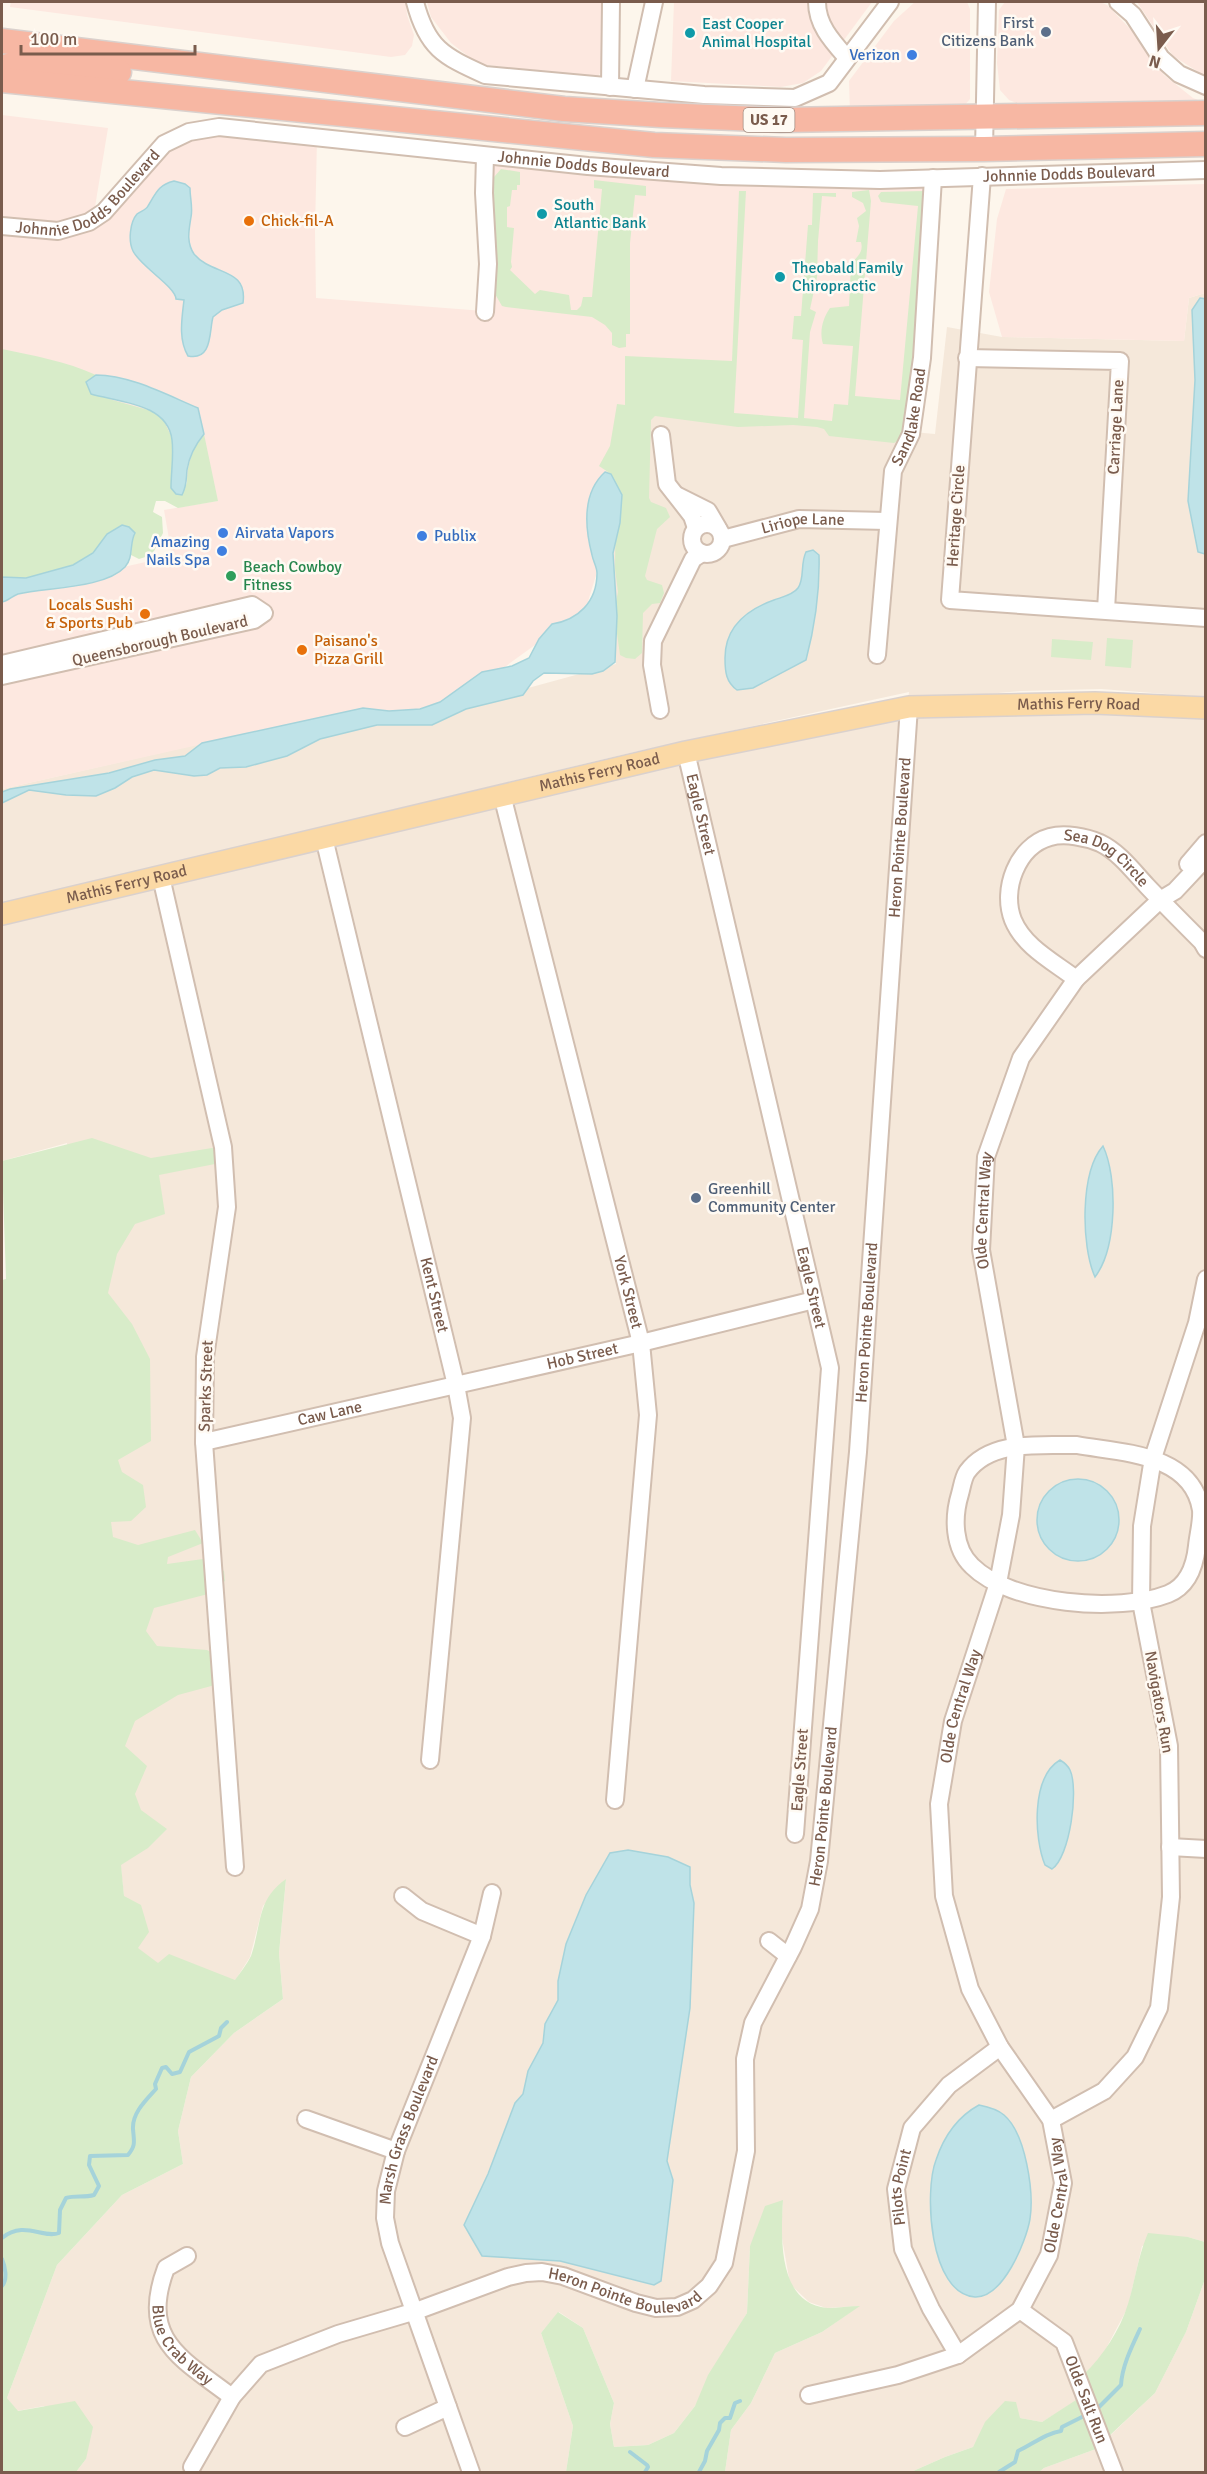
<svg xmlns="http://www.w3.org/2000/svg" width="1207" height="2474" font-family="Signika,sans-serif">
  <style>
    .residential { fill: #f5e8da; fill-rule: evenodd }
    .commercial { fill: #fde8e0 }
    .green { fill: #d8ecc9 }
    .water { fill: #bfe3e8; stroke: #a5d3da; stroke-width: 1.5 }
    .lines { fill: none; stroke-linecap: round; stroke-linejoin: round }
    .stream { stroke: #a5d3da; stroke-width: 4 }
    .minor-casing { stroke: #d1beb0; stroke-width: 20 }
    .major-casing { stroke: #dad1cd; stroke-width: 24 }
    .highway-casing { stroke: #dad1cd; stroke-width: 27 }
    .minor { stroke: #fff; stroke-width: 16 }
    .major { stroke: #fbd9a5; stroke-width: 21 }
    .highway { stroke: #f7b7a3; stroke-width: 24 }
    .service-dot { fill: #5c6f8a; stroke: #fffaf3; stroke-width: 2 }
    .culture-dot { fill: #0f9aa8; stroke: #fffaf3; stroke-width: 2 }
    .shop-dot { fill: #3f7fe0; stroke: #fffaf3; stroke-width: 2 }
    .food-dot { fill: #e8710a; stroke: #fffaf3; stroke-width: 2 }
    .leisure-dot { fill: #2e9e5b; stroke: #fffaf3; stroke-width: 2 }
    .labels { text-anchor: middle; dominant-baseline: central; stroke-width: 5; stroke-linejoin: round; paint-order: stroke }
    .shield { fill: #fffaf3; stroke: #a28b7f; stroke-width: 1.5 }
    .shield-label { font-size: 15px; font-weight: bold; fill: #7a5c4d }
    .service-label { font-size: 16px; fill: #4e5e75; stroke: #fffaf3; text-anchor: end }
    .culture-label { font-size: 16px; fill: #0d838f; stroke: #fffaf3; text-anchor: start }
    .shop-label { font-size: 16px; fill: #366cbe; stroke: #fffaf3; text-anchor: end }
    .street-label { font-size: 16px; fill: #7a5c4d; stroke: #fffaf3 }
    .food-label { font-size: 16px; fill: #c56008; stroke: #fffaf3; text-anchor: start }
    .leisure-label { font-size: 16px; fill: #27864d; stroke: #fffaf3; text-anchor: start }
  </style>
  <rect width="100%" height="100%" fill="#fdf6ec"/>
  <g class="residential">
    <polygon points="1205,293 1205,697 1101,689 1021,691 908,701 909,692 634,752 2,903 2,789 287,724 444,711 616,664 597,572 588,510 624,429 625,406 935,434 947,327 1002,337 1184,341 1189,298"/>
    <path d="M909,707l296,1v1534l-17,-5 -46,9 -14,61 -27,51 -17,16 7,18 -49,30 -22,-4 -34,4 -13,25 -28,10 -34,15h-186l6,-42 20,-27 24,-50 47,-21 37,-26 -33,2 -17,-6 -19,-18 -9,-52 2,-31 -33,45 -3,67 -52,93 -21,27 -26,12 -34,2 -4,-23 4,-21 -31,-75 -24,-16 -18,21 32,93 -7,46h-490l10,-13 -42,-53 -27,5 -10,-13 50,-133 65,-70 61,-31 -5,-33 13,-54 43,-44 49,-34 -4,-46 7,-73 -23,26 -13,51 -38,60 -83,-71 -37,-360 -25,-443 -65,18v-247zM690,1885l4,18 -4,105 -23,153 6,19 -20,105 -93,-24 -78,-5 -18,-31 24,-51 27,-71 8,-9 5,-23 15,-28 2,-19 13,-24v-19l8,-38 20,-48z"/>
    <polygon points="1205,2279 1205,2472 1039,2472 1044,2468 1096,2449 1155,2393 1186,2332"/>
  </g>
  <g class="commercial">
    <polygon points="11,2 406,2 407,15 414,35 412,46 405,55 391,57 10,7"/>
    <polygon points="427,2 603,2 604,67 597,78 478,64 451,43 431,17"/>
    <polygon points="674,2 872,2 821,71 803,83 781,87 671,81"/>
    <polygon points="915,2 967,2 970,9 970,99 962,108 850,113 849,81 894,21"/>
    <polygon points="1005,2 1100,2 1107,5 1138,37 1164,75 1193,98 1201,101 1186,106 1019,104 1009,100 1000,90 997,63 999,10"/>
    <polygon points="1137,2 1205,2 1205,76 1173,56"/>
    <polygon points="2,115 108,128 93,219 164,144 189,132 317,139 315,231 316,298 484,311 485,156 922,186 927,198 897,432 625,406 624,429 588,510 597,572 586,608 444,711 396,718 363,708 2,789 2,590 18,591 172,556 164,510 217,501 2,363"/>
    <polygon points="1205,184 1205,293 1189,298 1184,341 1002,337 989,292 997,219 1006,189"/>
  </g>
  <g class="green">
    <polygon points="501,169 520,172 520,185 517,185 517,190 512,190 510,206 507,207 507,227 514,228 511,262 512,267 510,270 535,294 540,290 569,295 571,310 577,310 581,306 583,297 592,297 602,189 594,188 594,180 646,186 646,196 635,195 630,243 630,334 626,334 626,347 619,348 612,345 612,333 605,325 592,317 506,307 502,306 495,294 497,256 492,191 494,177"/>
    <path d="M869,190l2,11 -16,195 45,4 18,-194 -37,-4 -3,-6 3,-4 43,-1 -8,153 -14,94 -8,5 -65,-7 -5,-7 -7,-2 -24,-2 -55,2 -83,-11 -4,4 -2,78 2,4 15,6 4,9 -13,12 -12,47 2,4 15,5 2,8 -4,10 -8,1 -9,9 -1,40 -7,6 -9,-1 -6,-3 -6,-43 4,-20 -3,-23 1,-84 -5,-11 -12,-8 11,-20 7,-42 8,1v-49l107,5 7,-170h7l-12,222 64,5 5,-78 -11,-1 2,-23h7l7,-91h4l1,-32h23v4l-14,-1 -4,45 -1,36 -7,32 6,3 -6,20 -6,86 28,3 2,-17 14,1 5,-59 -30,-2c-4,-13 0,-26 7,-36l19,-2 2,-41c5,-9 13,-11 10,-23h-5l3,-16 -2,-8 9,-7 -3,-8 -11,-6v-5z"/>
    <path d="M2,349c32,7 64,12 94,26l-10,7 23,17 43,12 11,8 9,19 15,47c0,-20 4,-35 17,-51l14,67 -40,7 -13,-7h-9l-3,11 9,5 1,16 -11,22 -13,4 -8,-4 1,-17 -25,-4c-4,6 -8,15 -14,20 -20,17 -66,28 -91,23z"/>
    <polygon points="1107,638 1133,640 1131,668 1105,666"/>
    <polygon points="1052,639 1093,642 1091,660 1051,657"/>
    <path d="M92,1138l59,20 67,-11 2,16 -61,12 6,39 -30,10 -18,30 -9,39 24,31 18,35 1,82 -33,19 4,12 21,13 3,22 -15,14 -20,1 2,15 25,8 57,-15 8,13 -35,14 -1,7 36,-5 21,12 1,10 -17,13 -54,14 -8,23 11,15 50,4 23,13 -15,22 -37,10 -43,26 -10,25 22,20 -12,28 6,16 26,19 -19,19 -27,17 3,31 17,9 8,27 -11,16 20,15 11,-9 66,26c5,-7 12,-16 16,-24 11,-31 5,-56 35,-77l-7,74 4,46 -49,34 -43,44 -13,54 5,33 -61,31 -65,70 -50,133 11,13 57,-10 18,26 -7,32 -10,13h-74v-1192l4,-1 -4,-118z"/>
    <path d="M783,2200c-2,37 -6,103 44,108 11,0 22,-2 33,-2l-38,26 -47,21 -24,50 -20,27 -6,42h-159l7,-46 -32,-93 17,-21 25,16 31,75 -4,21 4,23 34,-2 26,-12 21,-27 13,-31 39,-62 3,-67 15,-40z"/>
    <path d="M1148,2233l40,4 17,5v37l-19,53 -31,61 -47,44 -24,-63c19,-18 36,-44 44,-70 7,-23 10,-48 20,-71z"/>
    <polygon points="1076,2400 1096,2449 1044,2468 1039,2472 911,2472 945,2457 973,2447 985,2422 1005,2401 1016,2402 1020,2418 1042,2422"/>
  </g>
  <g class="water">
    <path d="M174,181l11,3 5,4c0,10 3,20 1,29 -2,13 -5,25 3,37 18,22 54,13 49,49l-21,7 -9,7c-4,14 0,44 -25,39 -10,-17 -6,-38 -4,-56l-8,-1c0,-12 -36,-33 -43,-48 -5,-10 -3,-29 4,-37 4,-3 9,-4 11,-8 8,-13 10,-21 26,-25z"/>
    <polygon points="1200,298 1206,299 1205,554 1198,552 1188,501 1195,380 1192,310"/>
    <path d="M96,375c34,0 71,20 102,33l6,26c-9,11 -15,23 -17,36 -1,10 0,15 -5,25l-6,-1 -5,-6c0,-16 3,-33 1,-48 -4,-37 -54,-38 -81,-46l-5,-12z"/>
    <path d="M605,472l6,2 11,21 -2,28 -7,30 4,63 -2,46 -12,9 -11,3 -48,-1 -11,8 -10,14 -57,14 -34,16h-55l-57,14 -33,17 -41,11 -26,1 -13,7 -13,1 -40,-6 -22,7 -17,11 -19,8 -30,-1 -37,-5 -27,13v-11l8,-3 99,-16 46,-13 30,-4 17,-13 161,-35 26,3 31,-2 20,-7 42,-30 30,-6 17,-8 10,-19 13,-15c26,-4 45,-22 45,-51 0,-6 -4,-12 -5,-18 -7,-27 -10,-62 13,-83z"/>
    <path d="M122,525l7,2 6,6c-6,11 -1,24 -10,34 -21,22 -79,20 -107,27 -6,2 -10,7 -16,8v-25l24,1 47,-13 20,-12 14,-19z"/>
    <path d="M813,550l6,5c1,36 -4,71 -13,105l-53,28 -16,2c-11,-8 -12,-18 -12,-32 0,-31 21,-48 49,-58 8,-3 19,-5 24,-12 7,-10 2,-24 8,-36z"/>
    <path d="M1103,1146c15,32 14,102 -8,131 -14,-31 -15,-105 8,-131z"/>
    <circle cx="1078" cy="1520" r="41"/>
    <path d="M1060,1760c5,3 8,6 10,10 9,19 0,87 -18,99l-7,-4c-11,-27 -14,-88 15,-105z"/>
    <polygon points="628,1850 668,1857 690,1867 690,1885 694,1903 690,2008 667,2161 673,2180 661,2281 654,2285 560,2261 482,2256 464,2225 488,2174 515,2103 523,2094 528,2071 543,2043 545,2024 558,2000 558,1981 566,1944 586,1895 610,1853"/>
    <path d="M979,2105c10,2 18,4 25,10 22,19 30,77 26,104 -4,23 -27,79 -55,78 -46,-3 -51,-106 -39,-137 8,-24 21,-43 43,-55z"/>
  </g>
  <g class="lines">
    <g class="stream">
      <path d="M2,2238c22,-18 41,1 57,-5l1,-23 6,-12c9,-3 18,0 28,-3l5,-9 -10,-21 1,-9 38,-1c8,-10 6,-13 5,-26 -1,-16 13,-29 23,-40l-1,-5 7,-16 4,-1 6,7 8,-2 9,-20 30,-16 2,-8 6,-6"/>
      <path d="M2,2259c3,7 6,20 0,27"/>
      <path d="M1095,2411l26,-26c1,-19 11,-39 19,-56"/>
      <polyline points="630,2452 647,2465 648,2467 645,2472"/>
      <polyline points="699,2472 705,2461 707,2451 719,2430 720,2423 725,2418 730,2418 735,2403 740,2401"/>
      <path d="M999,2472l16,-10 3,-11c15,-7 28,-18 43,-20l1,-4 24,-12"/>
    </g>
    <defs>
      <g id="minor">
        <path d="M415,2c12,46 28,54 70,73l219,20 91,3 34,-15 61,-81"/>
        <path d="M817,2c0,23 15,39 30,56"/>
        <polyline points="1118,2 1133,15 1161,58 1179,74 1206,86"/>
        <polyline points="610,87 611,2"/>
        <polyline points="635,89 654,2"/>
        <polyline points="984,149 987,2"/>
        <polyline points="982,176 950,600 1206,618"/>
        <path id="s1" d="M2,226l56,5 31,-9 15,-10 60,-68 25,-12 30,-5 369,39 133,10 159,4 326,-10"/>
        <polyline points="485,312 488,264 484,193 485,156"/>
        <polyline points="967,358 1120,361 1106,610"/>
        <polyline points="661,435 667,484 692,516 696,528"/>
        <polyline points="678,496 708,511 718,528"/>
        <circle cx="707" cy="539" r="15"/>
        <path id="s2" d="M723,539l76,-20 88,2"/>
        <path id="s3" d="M877,655l16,-184 18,-37 11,-76 11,-180"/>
        <polyline points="2,664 252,605 264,613 254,620 2,676"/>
        <polyline points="660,710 652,665 653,641 693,559 702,553"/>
        <path id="s4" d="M686,752l144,616 -35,466"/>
        <path id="s5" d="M502,795l139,548 7,72 -33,385"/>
        <path id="s6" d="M324,838l132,547 6,33 -32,342"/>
        <polyline points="1188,864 1206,843"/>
        <polyline points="161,877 223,1147 227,1207 205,1357 204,1442 235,1867"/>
        <path id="s7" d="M1076,979c-22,-17 -52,-32 -63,-59 -12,-30 4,-74 37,-83 15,-4 36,0 50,6 19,9 33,28 47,43 18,19 36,37 55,56l4,7"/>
        <path id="s8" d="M204,1442l437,-99 173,-43"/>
        <path d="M1077,1445c44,8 115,8 124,65 1,11 -3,25 -4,36 -2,19 -9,40 -29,48 -49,19 -157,11 -196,-28 -19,-18 -19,-49 -12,-72 2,-7 3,-16 7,-22 24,-33 74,-26 110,-27z"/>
        <polyline points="1170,1847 1206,1849"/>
        <polyline points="403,1896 422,1911 482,1936"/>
        <polyline points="769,1941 788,1956"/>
        <polyline points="306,2119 396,2151"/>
        <polyline points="1051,2120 1104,2091 1135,2057 1159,2008 1171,1897 1169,1746 1141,1602 1142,1526 1153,1458 1197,1323 1206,1279"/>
        <path id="s9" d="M187,2256l-21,12c-27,72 15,90 66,129"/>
        <path id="s10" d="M1020,2310l44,32 50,130"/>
        <path id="s11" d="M958,2355l-27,-46 -28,-60 -7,-60 16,-61 37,-43 51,-38"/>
        <path id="s12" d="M809,2395l89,-20 60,-20 62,-45 29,-55 14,-72 -12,-63 -51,-73 -30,-58 -26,-93 -5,-92 14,-83 45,-138 13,-68 5,-69 -35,-196 5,-93 35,-99 55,-79 84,-79 15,-9 31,-33"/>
        <polyline points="405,2427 448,2407"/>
        <path id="s13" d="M192,2467l40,-70 29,-33 77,-30 78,-23 92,-34 18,-4 16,-1 21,4 73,27 20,5 21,-1 16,-7 16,-14 15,-23 22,-112 -1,-92 8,-36 40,-76 17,-38 9,-48 39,-409 51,-745"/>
        <path id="s14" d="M471,2472l-81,-229 -5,-25 1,-27 10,-40 86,-215 10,-43"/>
      </g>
      <g id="major">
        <path id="s15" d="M2,914l684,-162 223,-45 186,-4 111,5"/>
      </g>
      <g id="highway">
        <polyline points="2,41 564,109 661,115 781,120 1206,113"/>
        <polyline points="2,68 21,62 119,72"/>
        <polyline points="2,80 654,145 786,150 984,149 1206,144"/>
      </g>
    </defs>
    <use href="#minor" class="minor-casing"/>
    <use href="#major" class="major-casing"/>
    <use href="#highway" class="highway-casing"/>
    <use href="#minor" class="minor"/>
    <use href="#major" class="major"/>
    <use href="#highway" class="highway"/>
  </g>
  <g class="service-dot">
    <circle cx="1046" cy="32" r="6"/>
    <circle cx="696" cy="1198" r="6"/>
  </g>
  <g class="culture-dot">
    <circle cx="690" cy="33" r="6"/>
    <circle cx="542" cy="214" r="6"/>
    <circle cx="780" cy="277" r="6"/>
  </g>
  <g class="shop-dot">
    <circle cx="912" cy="55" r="6"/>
    <circle cx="223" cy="533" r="6"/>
    <circle cx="422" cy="536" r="6"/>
    <circle cx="222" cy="551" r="6"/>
  </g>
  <g class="food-dot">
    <circle cx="249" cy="221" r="6"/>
    <circle cx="145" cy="614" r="6"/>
    <circle cx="302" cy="650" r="6"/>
  </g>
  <circle class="leisure-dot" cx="231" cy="576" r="6"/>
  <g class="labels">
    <rect class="shield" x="743.5" y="108" width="51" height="24" rx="4.5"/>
    <g class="shield-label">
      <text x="769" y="120">US 17</text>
    </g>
    <g class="service-label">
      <text x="1034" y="23">First<tspan x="1034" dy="18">Citizens Bank</tspan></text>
      <text x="708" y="1189" text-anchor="start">Greenhill<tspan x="708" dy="18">Community Center</tspan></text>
    </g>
    <g class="culture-label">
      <text x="702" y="24">East Cooper<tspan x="702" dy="18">Animal Hospital</tspan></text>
      <text x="554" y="205">South<tspan x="554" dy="18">Atlantic Bank</tspan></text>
      <text x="792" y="268">Theobald Family<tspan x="792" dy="18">Chiropractic</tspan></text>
    </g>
    <g class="shop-label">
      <text x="900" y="55">Verizon</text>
      <text x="235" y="533" text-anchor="start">Airvata Vapors</text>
      <text x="434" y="536" text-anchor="start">Publix</text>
      <text x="210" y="542">Amazing<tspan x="210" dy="18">Nails Spa</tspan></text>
    </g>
    <g class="street-label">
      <text stroke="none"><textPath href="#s1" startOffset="622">Johnnie Dodds Boulevard</textPath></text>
      <text stroke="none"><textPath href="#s1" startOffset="1108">Johnnie Dodds Boulevard</textPath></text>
      <text stroke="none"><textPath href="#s1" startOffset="100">Johnnie Dodds Boulevard</textPath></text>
      <text stroke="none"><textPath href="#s3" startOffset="242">Sandlake Road</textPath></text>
      <text transform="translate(1116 427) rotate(-87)">Carriage Lane</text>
      <text transform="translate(956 516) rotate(-86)">Heritage Circle</text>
      <text stroke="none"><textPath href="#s2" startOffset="82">Liriope Lane</textPath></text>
      <text transform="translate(160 641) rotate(-13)">Queensborough Boulevard</text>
      <text stroke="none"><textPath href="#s15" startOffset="1100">Mathis Ferry Road</textPath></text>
      <text stroke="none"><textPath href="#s15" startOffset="614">Mathis Ferry Road</textPath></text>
      <text stroke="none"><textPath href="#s4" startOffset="64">Eagle Street</textPath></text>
      <text stroke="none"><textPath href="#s13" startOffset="2074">Heron Pointe Boulevard</textPath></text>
      <text stroke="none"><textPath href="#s7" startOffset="252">Sea Dog Circle</textPath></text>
      <text stroke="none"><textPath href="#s15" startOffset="128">Mathis Ferry Road</textPath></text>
      <text stroke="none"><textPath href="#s12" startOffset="1380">Olde Central Way</textPath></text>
      <text stroke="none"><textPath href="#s4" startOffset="550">Eagle Street</textPath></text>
      <text stroke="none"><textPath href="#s5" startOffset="513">York Street</textPath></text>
      <text stroke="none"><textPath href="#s6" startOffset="470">Kent Street</textPath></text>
      <text stroke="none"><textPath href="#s13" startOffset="1588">Heron Pointe Boulevard</textPath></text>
      <text stroke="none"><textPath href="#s8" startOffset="388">Hob Street</textPath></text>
      <text transform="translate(206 1386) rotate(-88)">Sparks Street</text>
      <text stroke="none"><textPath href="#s8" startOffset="129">Caw Lane</textPath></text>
      <text transform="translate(1159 1702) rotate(80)">Navigators Run</text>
      <text stroke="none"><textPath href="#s12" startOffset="874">Olde Central Way</textPath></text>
      <text transform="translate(800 1770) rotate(-86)">Eagle Street</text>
      <text stroke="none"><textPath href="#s13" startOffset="1102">Heron Pointe Boulevard</textPath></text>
      <text stroke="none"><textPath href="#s14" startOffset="360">Marsh Grass Boulevard</textPath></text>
      <text stroke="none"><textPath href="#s11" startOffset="182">Pilots Point</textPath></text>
      <text stroke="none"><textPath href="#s12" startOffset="354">Olde Central Way</textPath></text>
      <text stroke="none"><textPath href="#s13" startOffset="508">Heron Pointe Boulevard</textPath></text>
      <text stroke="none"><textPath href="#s9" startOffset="111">Blue Crab Way</textPath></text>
      <text stroke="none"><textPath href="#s10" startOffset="116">Olde Salt Run</textPath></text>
    </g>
    <g class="food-label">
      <text x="261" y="221">Chick-fil-A</text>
      <text x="133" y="605" text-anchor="end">Locals Sushi<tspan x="133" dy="18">&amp; Sports Pub</tspan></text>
      <text x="314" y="641">Paisano's<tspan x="314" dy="18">Pizza Grill</tspan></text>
    </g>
    <g class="leisure-label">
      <text x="243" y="567">Beach Cowboy<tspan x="243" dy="18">Fitness</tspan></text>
    </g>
  </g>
  <rect width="1207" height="2474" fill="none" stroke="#7a5c4d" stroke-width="6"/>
  <g transform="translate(1159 48) rotate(197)" stroke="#fffaf3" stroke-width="4.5" paint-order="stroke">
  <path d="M0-4.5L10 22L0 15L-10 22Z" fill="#7a5c4d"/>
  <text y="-9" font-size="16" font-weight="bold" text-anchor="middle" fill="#7a5c4d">N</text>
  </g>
  <path d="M21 45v9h174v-9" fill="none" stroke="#7a5c4d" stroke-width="3"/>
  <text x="30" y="45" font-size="18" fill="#7a5c4d" stroke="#fffaf3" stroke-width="4.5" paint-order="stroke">100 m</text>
</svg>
